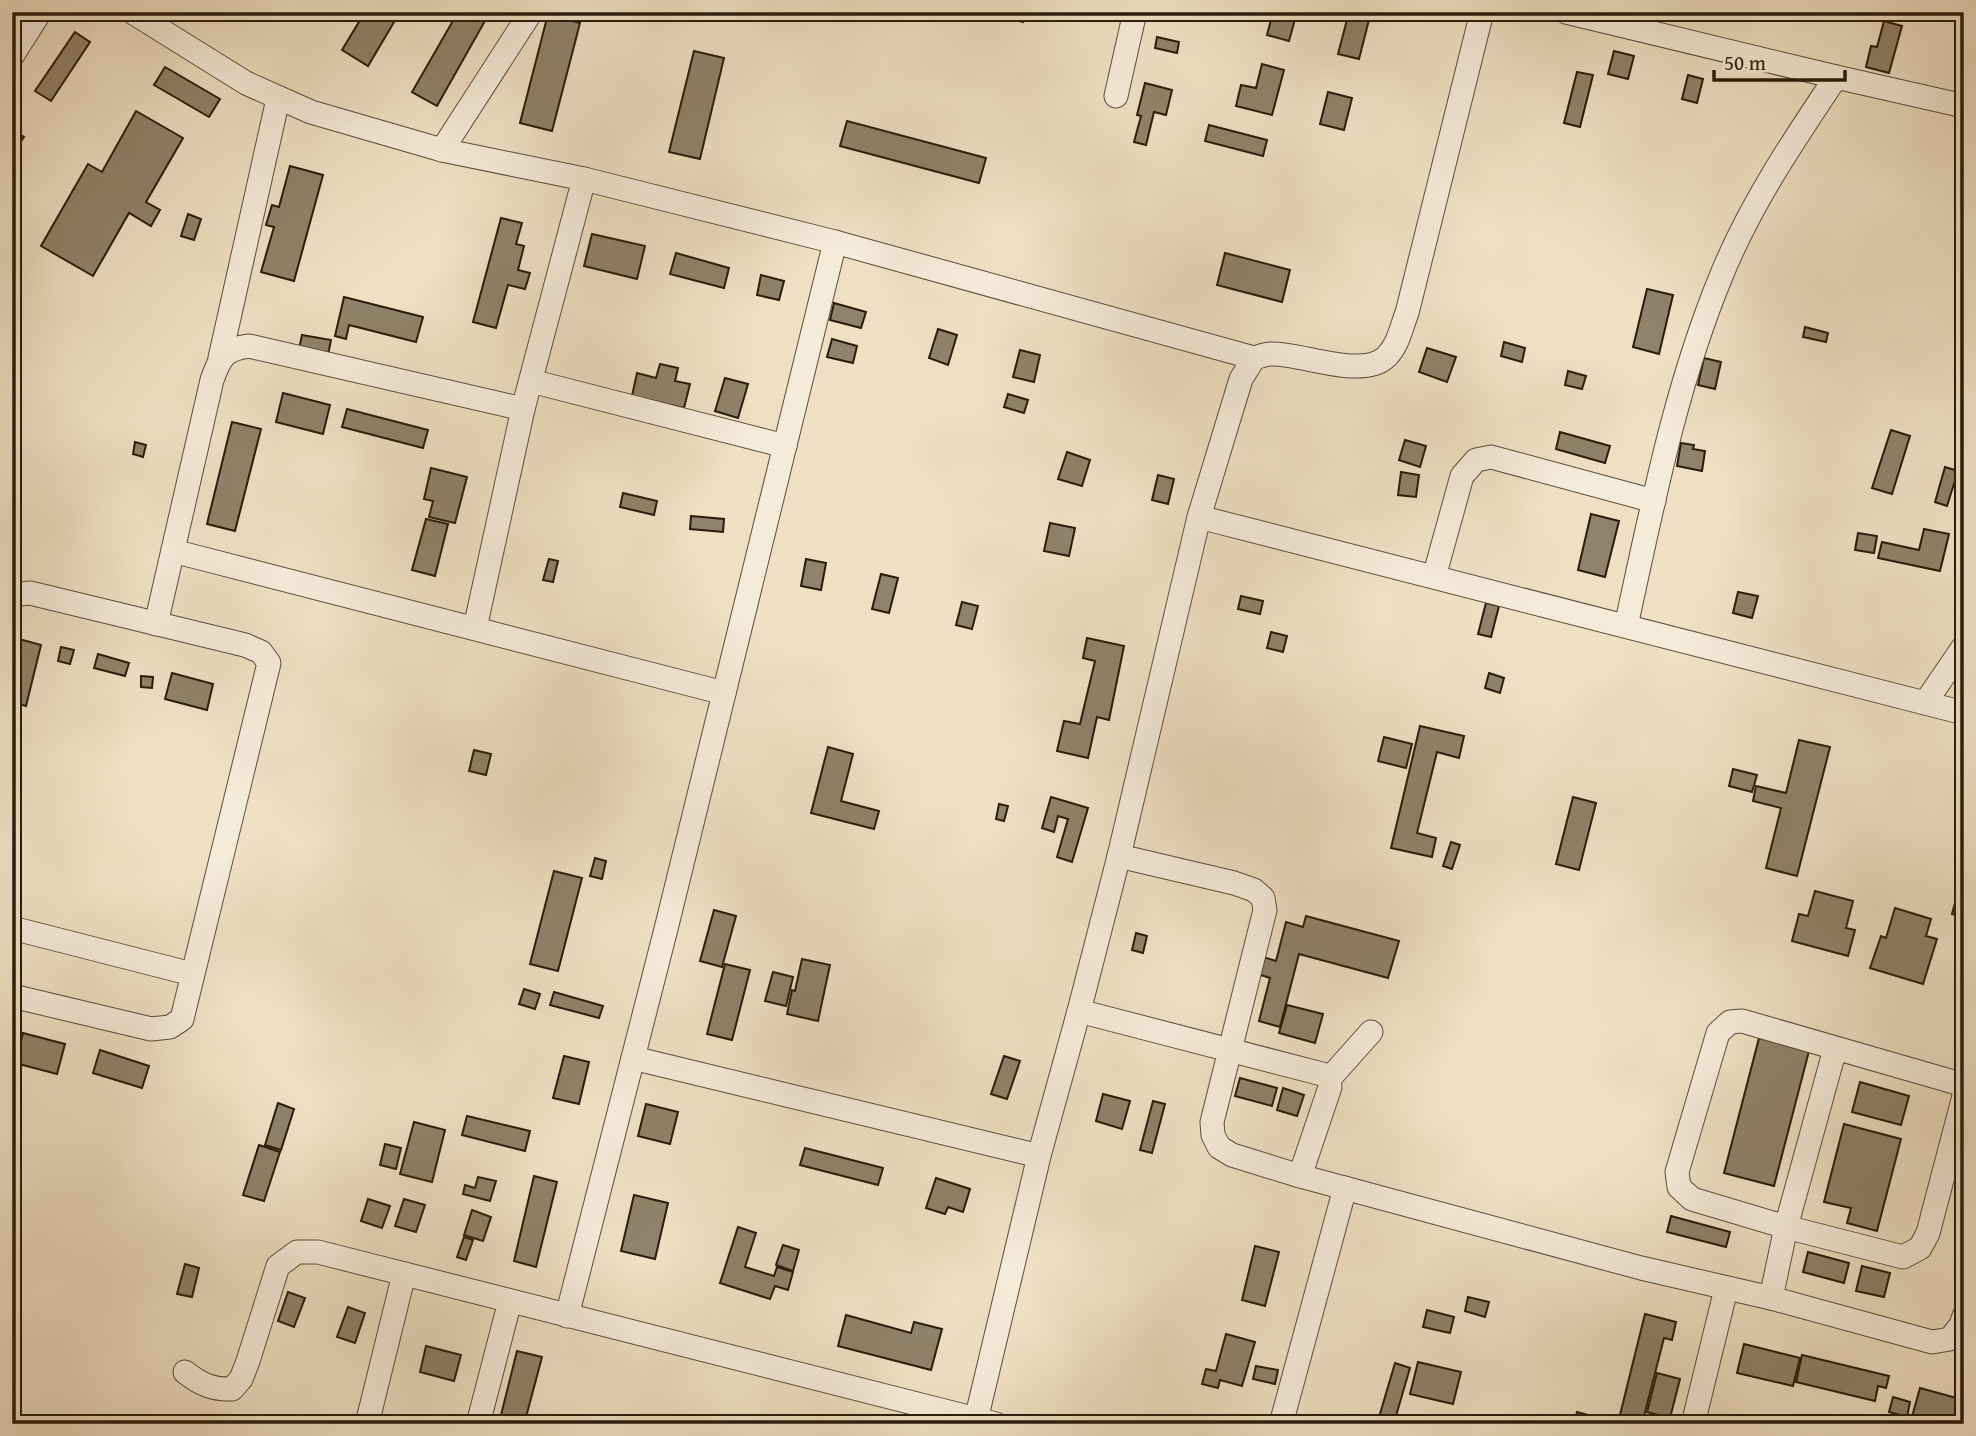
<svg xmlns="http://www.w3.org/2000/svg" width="1976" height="1436" font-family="'Gentium Book Plus',serif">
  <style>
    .building { fill: #90826b; stroke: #291c0a; stroke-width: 2 }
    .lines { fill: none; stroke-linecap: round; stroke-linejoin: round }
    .minor-casing { stroke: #5a4d38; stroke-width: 25 }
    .minor { stroke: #f5ebd9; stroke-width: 23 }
  </style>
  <rect width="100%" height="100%" fill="#efe0c4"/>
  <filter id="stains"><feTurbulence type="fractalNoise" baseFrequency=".00286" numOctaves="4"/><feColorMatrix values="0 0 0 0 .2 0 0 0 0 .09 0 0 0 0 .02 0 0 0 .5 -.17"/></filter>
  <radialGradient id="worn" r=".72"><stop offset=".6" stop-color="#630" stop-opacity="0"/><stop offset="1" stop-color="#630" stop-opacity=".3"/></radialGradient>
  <g class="building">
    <polygon points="365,12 400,12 368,66 342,50"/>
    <polygon points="458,12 490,12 437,106 412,92"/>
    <polygon points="1004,12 1025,12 1023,22 1003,17"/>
    <polygon points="1273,12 1297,12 1289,41 1267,35"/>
    <polygon points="1349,12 1371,12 1359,59 1338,54"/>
    <polygon points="548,14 580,23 552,131 520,123"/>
    <polygon points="1884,21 1902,26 1889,73 1866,67 1871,46 1877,47"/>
    <polygon points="75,32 90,42 51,101 35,91"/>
    <polygon points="1157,37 1179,42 1177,53 1155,48"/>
    <polygon points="694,51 724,58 700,159 669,152"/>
    <polygon points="1614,51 1634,56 1628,79 1608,74"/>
    <polygon points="1262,64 1284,70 1272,115 1236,106 1241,85 1256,88"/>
    <polygon points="165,67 220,99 209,117 154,85"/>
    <polygon points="1577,72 1593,75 1580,127 1564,123"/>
    <polygon points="1688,75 1703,79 1697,103 1682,99"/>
    <polygon points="1145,83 1172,90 1166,115 1154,112 1146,145 1134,142 1141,116 1137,115"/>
    <polygon points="1328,92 1352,98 1344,130 1320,124"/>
    <polygon points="136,111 183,138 146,202 160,210 151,226 129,213 93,276 41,246 88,164 102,172"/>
    <polygon points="847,121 986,158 979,183 840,146"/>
    <polygon points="1209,125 1267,140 1263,156 1205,141"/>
    <polygon points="12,129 24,137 12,154"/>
    <polygon points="290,166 323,175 294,281 261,272 274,227 266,225 272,205 279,207"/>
    <polygon points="188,214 201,219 194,240 181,236"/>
    <polygon points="501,218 522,223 516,244 524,246 518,270 530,273 525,289 508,285 496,328 473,322"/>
    <polygon points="592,234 645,246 637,279 584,266"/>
    <polygon points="676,253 729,268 724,288 670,274"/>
    <polygon points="1225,253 1290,270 1282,302 1217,285"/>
    <polygon points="761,275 784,281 779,300 757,295"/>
    <polygon points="1647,289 1673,295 1659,354 1633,347"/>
    <polygon points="344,297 423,317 416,342 349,325 346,339 335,336"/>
    <polygon points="834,303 866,312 861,328 830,320"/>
    <polygon points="1805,327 1828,333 1826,342 1803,337"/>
    <polygon points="938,329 957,335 948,365 929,358"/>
    <polygon points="302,335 331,340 328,355 299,349"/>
    <polygon points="832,339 857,346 853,363 827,357"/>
    <polygon points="1504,342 1525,348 1522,362 1501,356"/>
    <polygon points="1427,348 1456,357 1447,382 1419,372"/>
    <polygon points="1020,350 1040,355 1034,382 1013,377"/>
    <polygon points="1704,358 1721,362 1715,389 1698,385"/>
    <polygon points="660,364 678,368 675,381 690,384 684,408 632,396 637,373 656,378"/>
    <polygon points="1568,371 1586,376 1582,389 1565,385"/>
    <polygon points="725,378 748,384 738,418 715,411"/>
    <polygon points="283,393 330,405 323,434 276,422"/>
    <polygon points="1008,394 1028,400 1024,413 1004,407"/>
    <polygon points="347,409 428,430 423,448 342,427"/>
    <polygon points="232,422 261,429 235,531 207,524"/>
    <polygon points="1891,430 1910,436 1892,494 1872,488"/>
    <polygon points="1560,432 1610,446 1605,463 1556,449"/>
    <polygon points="1405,440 1426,446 1420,467 1399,460"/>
    <polygon points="135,442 146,445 143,457 133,454"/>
    <polygon points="1681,443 1694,445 1693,449 1705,451 1702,471 1677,466"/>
    <polygon points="1067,452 1090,460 1082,486 1058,479"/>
    <polygon points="1945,467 1958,471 1947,506 1935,502"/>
    <polygon points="431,468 467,477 455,523 429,517 433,501 424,499"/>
    <polygon points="1401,472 1419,475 1416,497 1398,495"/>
    <polygon points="1158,475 1174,479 1168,504 1152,500"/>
    <polygon points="623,493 657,501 654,515 620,507"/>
    <polygon points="1591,514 1619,521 1605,577 1578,570"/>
    <polygon points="691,516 724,519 723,532 690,529"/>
    <polygon points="426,519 448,524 435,576 412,570"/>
    <polygon points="1050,523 1075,528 1069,556 1044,551"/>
    <polygon points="1924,529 1949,534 1940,571 1878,558 1882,542 1919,550"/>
    <polygon points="1858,533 1877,536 1874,553 1855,550"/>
    <polygon points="549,559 558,561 553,582 543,580"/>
    <polygon points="806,559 826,563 821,590 801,586"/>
    <polygon points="881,574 898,578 889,613 872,609"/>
    <polygon points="1738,592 1758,596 1752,618 1733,613"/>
    <polygon points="1241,596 1263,601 1260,614 1238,609"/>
    <polygon points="962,602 978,606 972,629 956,625"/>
    <polygon points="1486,603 1499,606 1491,637 1478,634"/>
    <polygon points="1271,632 1287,636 1283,652 1267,648"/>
    <polygon points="1087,638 1124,646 1109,720 1097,717 1088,758 1057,751 1064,721 1080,724 1095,661 1083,658"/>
    <polygon points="19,639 41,645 26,706 12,702 12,665"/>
    <polygon points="61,647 74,650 70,664 58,661"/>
    <polygon points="98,654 129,663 125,676 94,668"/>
    <polygon points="172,673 213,684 207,710 165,699"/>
    <polygon points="1489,673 1504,678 1500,693 1485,688"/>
    <polygon points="141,676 153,677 152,688 141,687"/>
    <polygon points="1420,726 1464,736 1459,758 1437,752 1417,833 1436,838 1432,857 1391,848"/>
    <polygon points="1384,737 1412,744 1406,768 1378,761"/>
    <polygon points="1799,740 1830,747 1797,876 1766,868 1781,808 1753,801 1756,786 1786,793"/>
    <polygon points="828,747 853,754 841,801 879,811 874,829 811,813"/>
    <polygon points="474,750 491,754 486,775 469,771"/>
    <polygon points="1733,769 1757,775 1752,792 1729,786"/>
    <polygon points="1051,797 1088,808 1072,862 1057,857 1068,819 1058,816 1054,832 1042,828"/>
    <polygon points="1573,797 1596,803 1579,870 1556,864"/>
    <polygon points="999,804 1008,806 1004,821 996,819"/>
    <polygon points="1451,842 1460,845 1452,869 1443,866"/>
    <polygon points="595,858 606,861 602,879 590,876"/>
    <polygon points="1964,869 1964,917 1952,914"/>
    <polygon points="554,871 582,878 558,971 530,964"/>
    <polygon points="1815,891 1853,901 1846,928 1855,930 1848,956 1792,941 1799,914 1808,916"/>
    <polygon points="1895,908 1931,919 1926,936 1937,939 1923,984 1870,968 1881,936 1886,938"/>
    <polygon points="714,910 736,916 722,967 700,961"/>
    <polygon points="1306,916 1399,941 1388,978 1299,954 1280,1027 1259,1021 1270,978 1252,972 1257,955 1276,961 1286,922 1303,927"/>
    <polygon points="1136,933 1147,936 1143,953 1132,950"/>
    <polygon points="802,959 830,965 818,1021 787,1014 792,990 795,991"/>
    <polygon points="725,964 750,970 732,1040 707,1034"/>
    <polygon points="773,972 793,977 786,1006 765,1001"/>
    <polygon points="524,989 540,994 535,1009 519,1004"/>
    <polygon points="554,992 603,1006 599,1018 550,1005"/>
    <polygon points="1287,1005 1323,1014 1315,1043 1279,1033"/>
    <polygon points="23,1033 65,1044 57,1074 15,1063"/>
    <polygon points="1759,1038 1809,1051 1774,1186 1724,1173"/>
    <polygon points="100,1050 149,1066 142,1088 93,1073"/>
    <polygon points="564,1056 589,1062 579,1104 553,1098"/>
    <polygon points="1004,1056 1020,1061 1007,1099 991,1094"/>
    <polygon points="1240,1078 1277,1088 1272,1106 1235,1096"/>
    <polygon points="1860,1082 1909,1096 1901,1125 1852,1112"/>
    <polygon points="1283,1088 1304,1095 1297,1116 1277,1110"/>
    <polygon points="1103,1094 1130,1101 1122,1129 1096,1121"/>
    <polygon points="1153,1101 1165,1104 1152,1153 1140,1150"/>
    <polygon points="278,1103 294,1109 281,1150 265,1145"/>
    <polygon points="646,1104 678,1112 670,1144 638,1136"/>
    <polygon points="467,1116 530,1131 525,1151 462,1135"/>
    <polygon points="414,1122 445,1130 432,1182 400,1174"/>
    <polygon points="1844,1124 1901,1139 1877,1231 1847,1223 1851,1208 1824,1202"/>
    <polygon points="385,1144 401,1148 396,1169 380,1165"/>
    <polygon points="259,1145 280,1152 264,1201 243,1195"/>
    <polygon points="805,1148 883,1168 878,1185 800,1165"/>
    <polygon points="534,1176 557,1182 536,1267 514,1261"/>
    <polygon points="478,1177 496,1181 490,1201 463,1194 465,1185 475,1188"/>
    <polygon points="936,1178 970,1189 963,1212 948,1207 945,1214 926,1208"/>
    <polygon points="634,1195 668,1203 655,1259 621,1251"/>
    <polygon points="368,1199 390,1206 382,1228 361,1221"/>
    <polygon points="404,1199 425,1205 416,1232 395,1226"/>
    <polygon points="472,1210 491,1217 483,1241 464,1235"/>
    <polygon points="1671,1216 1730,1232 1726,1247 1667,1232"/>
    <polygon points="738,1227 756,1233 745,1267 774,1276 777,1267 793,1272 788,1290 775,1286 770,1299 720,1283"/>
    <polygon points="464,1237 473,1240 466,1260 457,1257"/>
    <polygon points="783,1245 799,1250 793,1271 776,1265"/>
    <polygon points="1255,1246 1279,1252 1265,1306 1242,1300"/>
    <polygon points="1808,1252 1849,1263 1844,1283 1803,1272"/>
    <polygon points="185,1264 199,1268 192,1297 177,1294"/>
    <polygon points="1862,1266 1890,1273 1884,1297 1856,1291"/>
    <polygon points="288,1292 305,1298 294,1327 278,1321"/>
    <polygon points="1468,1297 1489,1302 1485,1317 1465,1311"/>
    <polygon points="348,1307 365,1313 355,1343 337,1337"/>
    <polygon points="1427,1310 1454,1317 1450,1333 1423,1327"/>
    <polygon points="1645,1314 1676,1322 1672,1340 1664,1338 1642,1424 1574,1424 1577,1412 1618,1423"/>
    <polygon points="846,1315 911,1333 914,1322 942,1329 931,1370 838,1346"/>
    <polygon points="1226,1334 1255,1342 1242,1386 1220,1380 1218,1388 1202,1384 1206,1369 1216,1371"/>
    <polygon points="1744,1344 1800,1358 1793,1386 1737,1373"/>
    <polygon points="426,1346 461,1355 454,1381 420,1372"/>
    <polygon points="517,1351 542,1357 525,1421 501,1415"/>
    <polygon points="1802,1355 1889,1376 1886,1388 1878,1386 1875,1401 1796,1382"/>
    <polygon points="1418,1362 1461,1372 1453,1404 1410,1394"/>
    <polygon points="1395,1363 1410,1368 1396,1416 1424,1424 1377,1424"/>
    <polygon points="1256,1366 1278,1370 1275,1384 1253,1379"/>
    <polygon points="1657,1373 1680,1379 1670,1418 1647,1412"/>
    <polygon points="1920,1388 1964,1400 1964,1424 1910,1424"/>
    <polygon points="1893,1397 1910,1402 1907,1417 1889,1412"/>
    <polygon points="1723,1415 1740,1420 1739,1424 1720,1424"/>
    <polygon points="385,1418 405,1424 383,1424"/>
  </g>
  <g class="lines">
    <defs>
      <g id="minor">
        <polyline points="132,12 246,83 311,112 442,150 584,179 835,242 1254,358"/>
        <path d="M1566,12l270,65c-42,63 -85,126 -114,197 -47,113 -70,234 -96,352"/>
        <polyline points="12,56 40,12"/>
        <polyline points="1836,77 1964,106"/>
        <polyline points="1116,96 1135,12"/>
        <polyline points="442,150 531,12"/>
        <polyline points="220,358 278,99"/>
        <polyline points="531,381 785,446"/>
        <polyline points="1199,517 1964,713"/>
        <polyline points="173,551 724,693"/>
        <polyline points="1434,577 1462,476 1476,460 1491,457 1654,501"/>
        <polyline points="12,595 30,593 245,645 261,652 269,663 182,1019 170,1027 151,1029 12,996"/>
        <path d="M156,624l56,-244c8,-22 12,-31 37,-34l274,63 61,-230"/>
        <polyline points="475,628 523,409"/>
        <polyline points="1925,703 1964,646"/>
        <polyline points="1119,856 1234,883 1254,890 1263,898 1265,910 1212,1122 1213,1135 1219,1147 1232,1155 1300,1176 1641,1268 1771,1298 1932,1342 1950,1339 1961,1325 1964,1316"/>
        <polyline points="12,928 192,974"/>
        <polyline points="1079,1011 1322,1074 1329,1079 1330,1087 1300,1176"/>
        <polyline points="633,1058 1039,1156"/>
        <polyline points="1329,1079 1371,1032"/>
        <polyline points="1964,1085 1742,1021 1730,1022 1718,1033 1677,1172 1679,1187 1692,1199 1786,1227 1903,1257 1920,1248 1928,1233 1964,1096"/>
        <polyline points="1771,1298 1786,1227 1835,1049"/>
        <polyline points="567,1316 667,925 835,242"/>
        <path d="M185,1372c15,12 28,18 47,17l9,-10 7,-18 30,-95 19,-14h21l678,172"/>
        <polyline points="367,1424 404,1274"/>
        <polyline points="478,1424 510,1301"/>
        <path d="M975,1424l64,-268 40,-145 40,-155 80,-339 42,-138 13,-21c5,-1 11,-4 16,-4 29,-2 92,26 116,3 12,-11 15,-29 21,-44l75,-301"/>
        <polyline points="1281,1424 1345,1188"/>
        <polyline points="1693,1424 1726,1289"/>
      </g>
    </defs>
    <use href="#minor" class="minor-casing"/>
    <use href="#minor" class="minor"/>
  </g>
  <rect width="1976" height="1436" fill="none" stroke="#efe0c4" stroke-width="42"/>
  <rect x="14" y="14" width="1948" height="1408" fill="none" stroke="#291c0a" stroke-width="3.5"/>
  <rect x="21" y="21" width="1934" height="1394" fill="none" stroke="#291c0a" stroke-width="2"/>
  <path d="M1714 70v10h131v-10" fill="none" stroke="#291c0a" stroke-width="3.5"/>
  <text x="1724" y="70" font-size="21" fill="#291c0a" stroke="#f5ebd9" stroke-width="5" paint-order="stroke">50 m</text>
  <rect width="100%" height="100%" filter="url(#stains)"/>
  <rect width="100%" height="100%" fill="url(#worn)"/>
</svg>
